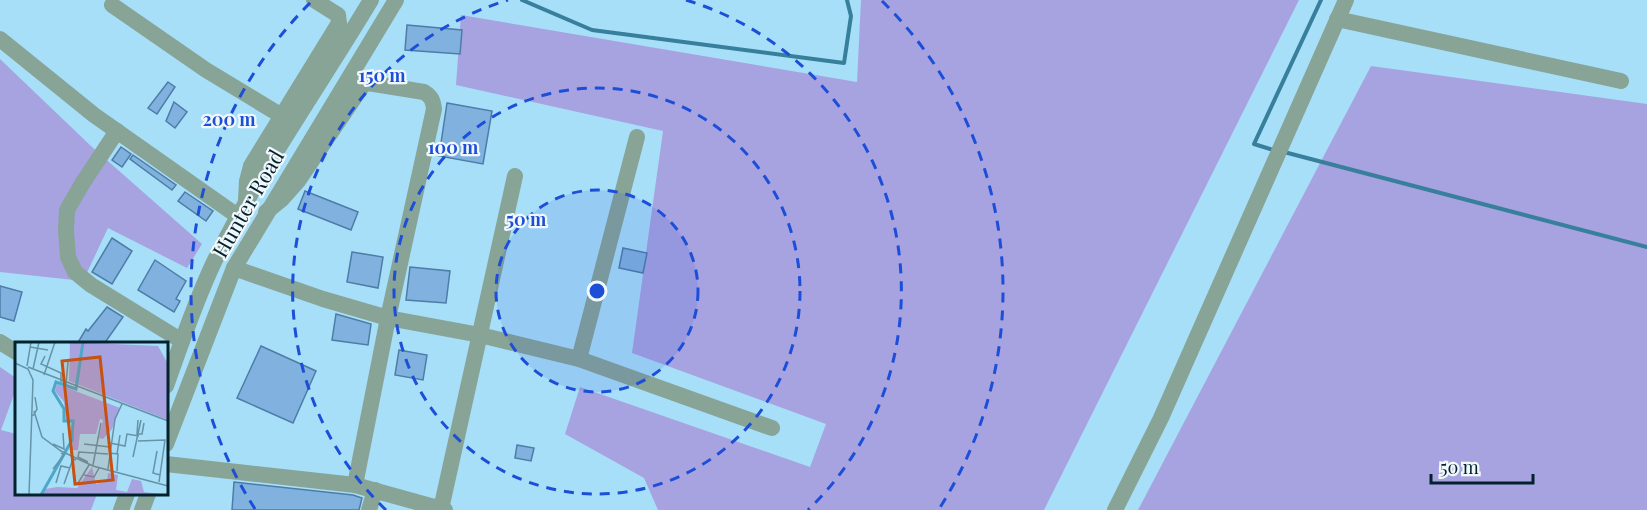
<svg xmlns="http://www.w3.org/2000/svg" width="1647" height="510" font-family="'Playfair Display',serif">
  <style>
    .green { fill: #a7a3e1 }
    .lines { fill: none; stroke-linecap: round; stroke-linejoin: round }
    .stream { stroke: #377f9a; stroke-width: 4 }
    .building { fill: #81b2df; stroke: #4d7ca7; stroke-width: 1.5 }
    .minor { stroke: #87a497; stroke-width: 16 }
    .ring { fill: none; stroke: #1d4ed8; stroke-width: 3; stroke-dasharray: 10 8 }
    .labels { text-anchor: middle; dominant-baseline: central; stroke-width: 4.5; stroke-linejoin: round; paint-order: stroke }
    .street-label { font-size: 21px; fill: #03222e; stroke: #f1f8fb }
    .inset-river { fill: none; stroke: #4da7c9; stroke-width: 3 }
    .inset-road { fill: none; stroke: #6593a7; stroke-width: 1.5 }
    .view { fill: #c65111; fill-opacity: 0.15; stroke: #c65111; stroke-width: 3 }
    .inset-edge { fill: none; stroke: #03222e; stroke-width: 3 }
    .centre { fill: #1d4ed8; stroke: #f1f8fb; stroke-width: 3 }
    .ring-label { font-size: 18px; text-anchor: middle; font-weight: bold; fill: #1d4ed8; stroke: #f1f8fb; stroke-width: 4.5; stroke-linejoin: round; paint-order: stroke }
  </style>
  <rect width="100%" height="100%" fill="#a7dff8"/>
  <g class="green">
    <polygon points="861,0 1299,0 1044,510 658,510 644,478 565,434 580,387 810,467 826,424 632,353 663,131 456,85 461,15 857,82"/>
    <polygon points="0,59 92,147 202,244 187,268 108,228 83,281 0,272"/>
    <polygon points="1371,66 1647,104 1647,510 1138,510"/>
    <polygon points="0,367 16,378 16,389 1,430 16,434 16,494 97,494 91,510 0,510"/>
  </g>
  <g class="lines">
    <g class="stream">
      <polyline points="522,0 592,30 844,63 851,16 847,0"/>
      <polyline points="1273,150 1254,144 1321,0"/>
      <polyline points="1284,152 1647,247"/>
    </g>
  </g>
  <g class="building">
    <polygon points="407,25 462,30 460,54 405,50"/>
    <polygon points="168,82 175,87 157,114 148,108"/>
    <polygon points="174,102 187,112 175,128 166,121"/>
    <polygon points="447,103 492,111 483,164 439,156"/>
    <polygon points="121,147 131,154 122,167 112,160"/>
    <polygon points="133,155 176,185 172,190 130,159"/>
    <polygon points="305,191 358,212 351,230 298,209"/>
    <polygon points="185,192 213,211 206,221 178,201"/>
    <polygon points="112,238 132,251 112,284 92,272"/>
    <polygon points="623,248 647,253 643,273 619,268"/>
    <polygon points="352,252 383,257 378,288 347,282"/>
    <polygon points="155,260 186,281 176,299 180,301 174,312 138,290"/>
    <polygon points="410,267 450,271 446,303 406,300"/>
    <polygon points="0,286 22,292 14,321 0,317"/>
    <polygon points="107,307 123,317 104,344 77,344 86,329 88,331"/>
    <polygon points="336,314 371,324 368,345 332,340"/>
    <polygon points="261,346 316,371 293,423 237,398"/>
    <polygon points="399,350 427,355 423,380 395,375"/>
    <polygon points="517,445 534,448 531,461 515,458"/>
    <polygon points="234,482 353,495 362,498 359,510 232,510"/>
  </g>
  <g class="lines">
    <g class="minor">
      <polyline points="112,5 206,70 282,116"/>
      <polyline points="1337,19 1621,81"/>
      <polyline points="0,39 94,115 239,217"/>
      <polyline points="117,131 82,184 67,210 66,230 68,257 75,272 91,285 182,341"/>
      <polyline points="246,200 247,181 251,166 339,23 338,15 314,0"/>
      <path d="M266,212l16,-13 16,-18 65,-96 5,-2 56,9c8,5 9,9 10,17l-46,209 -33,167"/>
      <polyline points="234,268 323,299 388,318 480,335 579,359 772,428"/>
      <polyline points="0,342 16,352"/>
      <polyline points="579,359 637,137"/>
      <path d="M166,386c15,-42 29,-84 48,-124 45,-91 105,-175 157,-262"/>
      <polyline points="166,444 234,268 396,0"/>
      <polyline points="166,464 355,485 445,510"/>
      <polyline points="441,509 515,176"/>
      <polyline points="121,510 127,494"/>
      <polyline points="142,510 148,494"/>
      <polyline points="369,510 375,490"/>
      <polyline points="1115,510 1161,418 1346,0"/>
    </g>
  </g>
  <circle cx="597" cy="291" r="101" fill="#1d4ed8" fill-opacity=".12"/>
  <g class="ring">
    <circle cx="597" cy="291" r="101"/>
    <circle cx="597" cy="291" r="203"/>
    <path d="M386 510A304 304 0 0 1 508 0M686 0A304 304 0 0 1 808 510"/>
    <path d="M255 509A406 406 0 0 1 312 1M882 1A406 406 0 0 1 939 509"/>
  </g>
  <g class="labels">
    <g class="street-label">
      <text transform="translate(247 203) rotate(-60)">Hunter Road</text>
    </g>
  </g>
  <g transform="translate(15 342)">
    <rect width="153" height="153" fill="#a7dff8"/>
    <path d="M55,0l88,4 10,18v56l-99,-39zM42,42l63,24 -8,21 -9,10 -4,-1 4,-18 -3,-1 -4,15h-16l-2,16h-6l2,-30h-8l-2,-18 -9,-11zM77,125l4,17 11,-3 1,-8 10,2 -2,15 11,2 5,-13 9,2 3,11 24,3 -126,-1 3,-5 12,-2 20,1z" fill="#a7a3e1"/>
    <path class="inset-river" d="M26,153l31,-55 1,-19h-9v-12l-11,-18 3,-9 20,7 7,-47"/>
    <path class="inset-road" d="M15,5l18,3M30,14l-4,8 20,9v9M0,21l13,6 5,11 -4,115M12,24l4,-24M13,25l140,54M18,27l6,-27M29,33l11,-33M51,42l2,-22M19,69l8,26 19,14 32,15 75,20M18,74l4,-7 -2,-12M123,78l-1,14h5l2,-11M123,99l27,-1 -6,42M95,101l15,3 2,-12 12,2M38,102l11,5 -1,-16M69,102l26,3M142,109l-4,22 7,2M94,111l9,1 -1,17M102,112l3,-19M118,115l8,-37M73,120l-10,-5 1,-5 29,2M78,123l8,-42M38,127l11,-14 -3,-2M93,127l7,-50 7,-15M69,133l10,2 5,-9M41,141l5,-17 9,2M49,142l9,-25 3,1M62,143l12,-20"/>
    <path class="view" d="M85,15l13,123 -38,4 -13,-123z"/>
    <rect width="153" height="153" class="inset-edge"/>
  </g>
  <circle cx="597" cy="291" r="9" class="centre"/>
  <g class="ring-label">
    <text x="382" y="82">150 m</text>
    <text x="229" y="126">200 m</text>
    <text x="453" y="154">100 m</text>
    <text x="526" y="226">50 m</text>
  </g>
  <path d="M1431 474v9h102v-9" fill="none" stroke="#03222e" stroke-width="3"/>
  <text x="1440" y="474" font-size="18" fill="#03222e" stroke="#f1f8fb" stroke-width="4.5" paint-order="stroke">50 m</text>
</svg>
